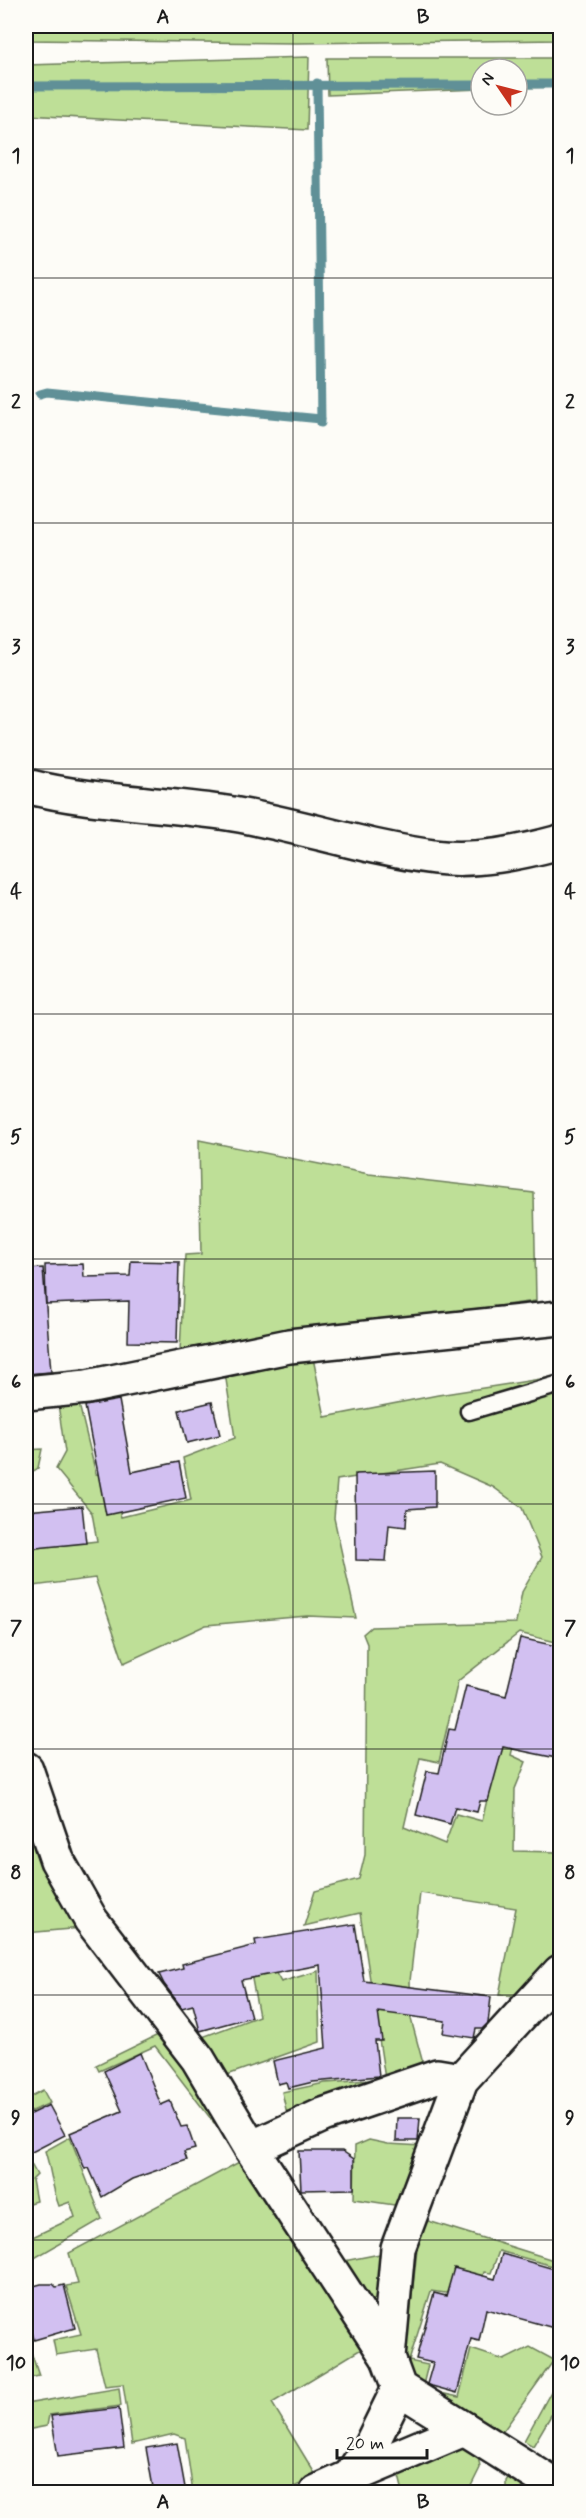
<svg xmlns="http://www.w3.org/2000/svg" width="586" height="2518" font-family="Mynerve,sans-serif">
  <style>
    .green { fill: #bedf97; stroke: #6d7e5a; stroke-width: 1.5 }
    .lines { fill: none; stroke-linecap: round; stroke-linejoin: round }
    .stream { stroke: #609097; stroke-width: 9 }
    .building { fill: #d2c0f1; stroke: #1c1c1c; stroke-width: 1.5 }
    .service-casing { stroke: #1c1c1c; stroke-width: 21 }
    .minor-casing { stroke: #1c1c1c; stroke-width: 38 }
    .service { stroke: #fdfcf7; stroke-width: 16 }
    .minor { stroke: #fdfcf7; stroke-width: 33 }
    .grid { fill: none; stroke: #1c1c1c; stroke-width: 1.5; stroke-opacity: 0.55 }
    .neatline { fill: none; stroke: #1c1c1c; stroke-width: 2 }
    .grid-label { font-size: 20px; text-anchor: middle; font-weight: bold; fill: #1c1c1c }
  </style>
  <rect width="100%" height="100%" fill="#fdfcf7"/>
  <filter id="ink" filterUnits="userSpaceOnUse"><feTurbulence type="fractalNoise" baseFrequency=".0167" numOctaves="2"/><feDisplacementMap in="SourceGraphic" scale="12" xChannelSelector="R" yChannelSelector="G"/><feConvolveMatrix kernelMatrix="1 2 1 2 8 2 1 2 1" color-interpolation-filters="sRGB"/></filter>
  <g filter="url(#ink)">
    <g class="green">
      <polygon points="26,26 560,26 560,40 296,43 26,40"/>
      <polygon points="309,57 307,130 26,115 26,65"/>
      <polygon points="327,58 560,58 560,87 517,88 517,69 481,69 481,89 328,95"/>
      <polygon points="199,1140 369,1174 534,1193 536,1301 370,1322 180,1351 185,1255 201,1254"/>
      <polygon points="313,1358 325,1417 438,1395 560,1376 560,1643 519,1633 458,1681 439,1762 420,1758 404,1827 445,1844 456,1814 482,1821 501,1740 514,1743 511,1755 526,1762 515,1789 514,1851 557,1852 560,1844 560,1939 544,1982 526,1996 499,1995 516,1908 420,1893 410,1981 411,2019 424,2067 288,2118 282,2092 325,2083 385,2079 360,1913 304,1926 315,1891 359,1879 365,1855 367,1644 363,1634 371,1627 516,1623 522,1592 542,1557 522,1508 493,1487 440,1464 337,1480 334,1518 356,1618 307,1616 206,1625 124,1663 95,1578 26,1587 26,1549 97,1541 92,1513 56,1469 65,1452 58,1404 79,1404 96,1474 109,1475 121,1517 191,1500 183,1458 235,1438 225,1373"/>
      <polygon points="42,1449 38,1468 26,1476 26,1450"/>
      <polygon points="26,1806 81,1928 26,1933"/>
      <polygon points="273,1968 281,1982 318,1971 320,2042 227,2075 197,2039 259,2016 251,1974"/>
      <polygon points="160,2034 223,2121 214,2123 155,2046 99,2071 96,2065"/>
      <polygon points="43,2090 50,2103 26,2114 26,2099"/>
      <path d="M70,2137l32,82 -76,44v-23l49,-23 -5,-15 -11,4c-7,-18 -8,-37 -14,-55z"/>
      <polygon points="369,2140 388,2144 422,2146 401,2206 354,2199 355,2146"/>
      <polygon points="26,2155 37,2175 32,2180 36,2201 29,2203 26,2195"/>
      <polygon points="241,2161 368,2345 272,2403 317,2477 282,2492 191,2492 193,2492 185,2438 174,2434 132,2444 123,2384 105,2386 96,2349 56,2355 53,2340 81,2334 66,2286 78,2284 69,2253"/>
      <polygon points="425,2220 560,2262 560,2268 499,2251 491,2273 484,2272 475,2297 431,2291 409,2361 428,2365 422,2389 459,2397 471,2349 504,2360 530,2347 554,2360 504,2430 491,2435 425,2399 404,2370 419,2231"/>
      <polygon points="390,2252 385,2300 373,2307 339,2262"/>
      <polygon points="26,2337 39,2376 26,2379"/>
      <polygon points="560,2375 560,2400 533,2446 524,2441"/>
      <polygon points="119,2388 121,2406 49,2415 47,2426 26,2430 26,2404"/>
      <polygon points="457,2442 478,2455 480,2468 469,2490 403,2492 397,2468"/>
      <polygon points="511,2473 541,2492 506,2492 506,2481"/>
    </g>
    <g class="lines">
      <g class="stream">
        <polyline points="317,83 321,423"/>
        <polyline points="517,84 560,84"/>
        <polyline points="26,86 481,85"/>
        <polyline points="40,394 47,392 321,419"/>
      </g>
    </g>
    <g class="building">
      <polygon points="131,1261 179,1262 177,1343 128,1342 129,1301 46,1304 45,1265 83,1264 84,1277 130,1276"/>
      <polygon points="43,1268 51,1372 26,1374 26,1269"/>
      <polygon points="119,1400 132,1472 179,1462 186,1498 106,1515 85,1406"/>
      <polygon points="212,1402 220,1435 187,1443 179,1410"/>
      <polygon points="435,1471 435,1507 407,1509 406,1527 389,1525 386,1561 356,1560 355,1474"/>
      <polygon points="82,1506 86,1543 26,1549 26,1511"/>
      <polygon points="520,1638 561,1647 561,1759 503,1747 488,1801 480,1801 477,1812 455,1807 450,1824 416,1815 427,1771 439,1773 449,1729 455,1730 466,1686 506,1696"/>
      <polygon points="355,1924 364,1981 491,1997 488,2023 482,2029 476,2029 474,2038 443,2033 445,2021 378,2012 382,2041 375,2041 379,2076 313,2082 288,2088 286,2082 278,2084 273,2061 326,2048 320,1965 241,1980 251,2017 200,2031 193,2005 182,2008 164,1984 159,1974 183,1968 182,1964 256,1945 255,1940"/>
      <polygon points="140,2053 161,2105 170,2101 181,2127 187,2126 195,2149 184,2152 187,2160 132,2179 102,2197 89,2168 85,2169 70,2133 122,2111 104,2071"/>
      <polygon points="49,2105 65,2135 26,2155 26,2116"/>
      <polygon points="397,2118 420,2118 418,2141 396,2141"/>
      <polygon points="299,2151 342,2151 354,2159 354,2189 301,2190"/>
      <polygon points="502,2254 561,2271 561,2330 486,2309 479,2341 471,2339 457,2393 432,2386 427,2384 433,2363 416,2359 434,2293 446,2296 454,2268 495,2279"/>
      <polygon points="41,2284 53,2284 56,2287 64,2285 75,2328 34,2340 26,2306 26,2288"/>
      <polygon points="119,2408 124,2448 58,2456 51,2416"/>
      <polygon points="177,2443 186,2493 154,2493 146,2448"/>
    </g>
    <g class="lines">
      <defs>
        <polyline id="service" points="469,1411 560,1384"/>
        <g id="minor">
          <path d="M26,786c63,16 129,17 194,26 72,10 142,36 214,45 43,5 85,-4 126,-15"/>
          <polyline points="26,1393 87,1387 289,1346 560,1318"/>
          <polyline points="26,1769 57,1860 91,1920 198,2059 251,2148 388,2358"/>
          <polyline points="560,1972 461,2080 398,2248 388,2358 399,2388 560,2489"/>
          <polyline points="251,2148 323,2115 437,2076 461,2080"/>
          <polyline points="350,2477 464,2429"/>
          <polyline points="317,2492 350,2477 371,2445 399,2388"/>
        </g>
      </defs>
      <use href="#service" class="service-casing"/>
      <use href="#minor" class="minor-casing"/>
      <use href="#service" class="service"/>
      <use href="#minor" class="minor"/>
    </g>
  </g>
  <path class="grid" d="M293,26v2466M26,278h534M26,523h534M26,769h534M26,1014h534M26,1259h534M26,1504h534M26,1749h534M26,1995h534M26,2240h534"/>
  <rect width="586" height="2518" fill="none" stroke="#fdfcf7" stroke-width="66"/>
  <g transform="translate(499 87) rotate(305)"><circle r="28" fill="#fdfcf7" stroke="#a3a29f" stroke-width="1.5"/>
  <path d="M0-4.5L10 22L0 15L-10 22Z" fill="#c8321e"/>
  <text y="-9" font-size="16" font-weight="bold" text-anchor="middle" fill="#1c1c1c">N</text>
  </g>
  <path d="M337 2449v9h90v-9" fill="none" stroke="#1c1c1c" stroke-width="3"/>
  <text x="346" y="2449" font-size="18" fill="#1c1c1c" stroke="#fdfcf7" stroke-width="4.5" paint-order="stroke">20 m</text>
  <rect x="33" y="33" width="520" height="2452" class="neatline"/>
  <g class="grid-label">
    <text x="163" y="23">A</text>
    <text x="423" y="23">B</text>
    <text x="16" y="162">1</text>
    <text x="570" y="162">1</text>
    <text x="16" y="408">2</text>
    <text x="570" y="408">2</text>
    <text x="16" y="653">3</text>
    <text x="570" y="653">3</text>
    <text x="16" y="898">4</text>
    <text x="570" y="898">4</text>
    <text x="16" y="1143">5</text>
    <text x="570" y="1143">5</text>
    <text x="16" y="1388">6</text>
    <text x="570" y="1388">6</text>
    <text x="16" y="1634">7</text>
    <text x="570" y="1634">7</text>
    <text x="16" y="1879">8</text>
    <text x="570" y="1879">8</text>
    <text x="16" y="2124">9</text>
    <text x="570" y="2124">9</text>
    <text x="16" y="2369">10</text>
    <text x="570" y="2369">10</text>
    <text x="163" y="2508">A</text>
    <text x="423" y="2508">B</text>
  </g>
</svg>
